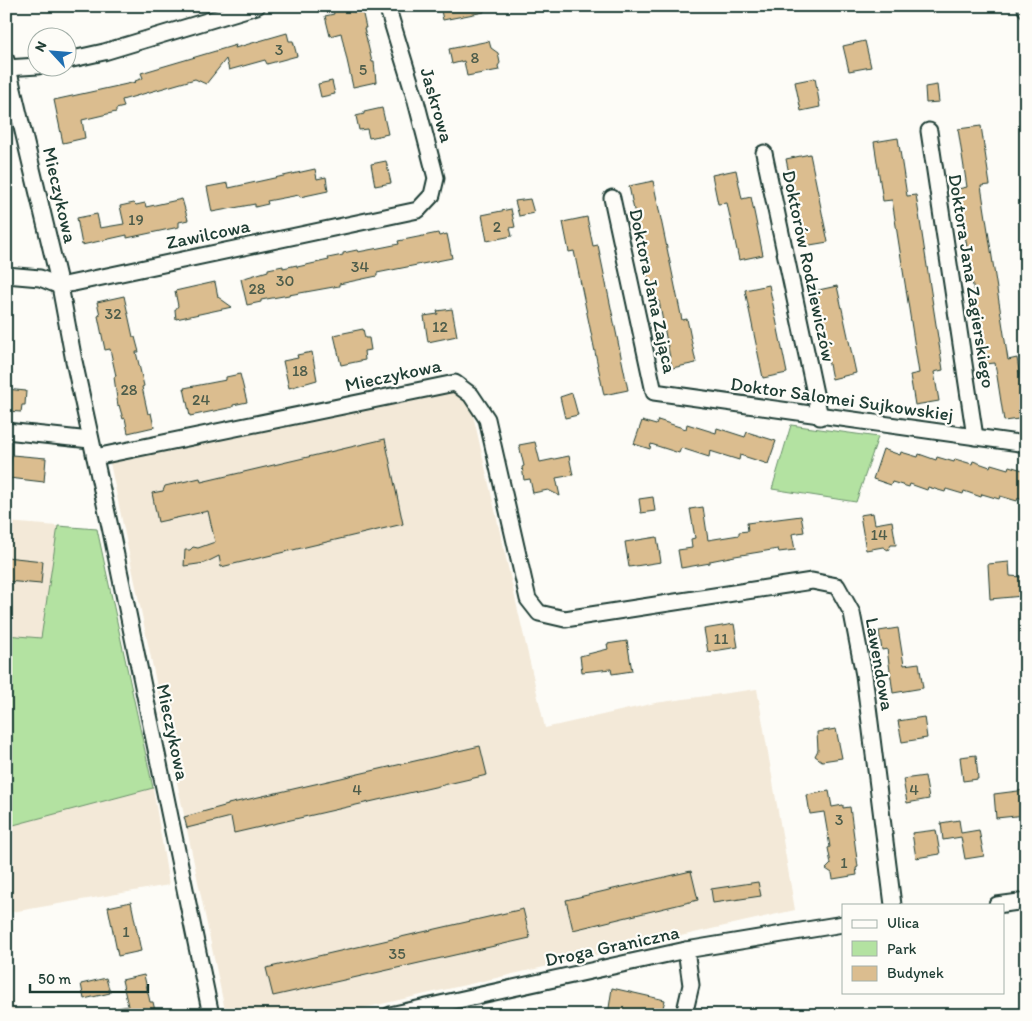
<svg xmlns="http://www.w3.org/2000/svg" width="1032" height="1021" font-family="Itim,sans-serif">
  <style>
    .built { fill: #f3e9d8 }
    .green { fill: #b3e2a1; stroke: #69906a }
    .building { fill: #dbbd8f; stroke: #1f3d34 }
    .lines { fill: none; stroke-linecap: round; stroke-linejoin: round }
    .minor-casing { stroke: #1f3d34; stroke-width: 19 }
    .minor { stroke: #fdfcf7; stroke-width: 15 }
    .labels { text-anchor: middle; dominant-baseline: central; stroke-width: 4.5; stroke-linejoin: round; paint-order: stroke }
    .number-label { font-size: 16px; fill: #4e5d4b }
    .street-label { font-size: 19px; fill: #1f3d34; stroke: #fdfcf7 }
  </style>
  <rect width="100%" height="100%" fill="#fdfcf7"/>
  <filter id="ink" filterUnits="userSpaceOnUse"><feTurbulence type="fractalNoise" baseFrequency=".02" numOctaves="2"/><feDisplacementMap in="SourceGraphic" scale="10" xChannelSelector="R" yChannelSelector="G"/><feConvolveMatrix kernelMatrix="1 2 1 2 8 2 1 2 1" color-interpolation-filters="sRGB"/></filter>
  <g filter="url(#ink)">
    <g class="built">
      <polygon points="453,388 471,406 545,728 655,703 757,689 795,910 333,1015 226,1015 110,463 126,457"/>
      <polygon points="6,522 97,529 153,788 169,885 6,913"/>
      <polygon points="6,970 15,1015 6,1015"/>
    </g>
    <g class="green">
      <polygon points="791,425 878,437 856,502 772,489"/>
      <polygon points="58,526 97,529 153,788 6,827 6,635 41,638"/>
    </g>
    <g class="building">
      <polygon points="346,6 353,6 354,12 362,10 366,28 364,28 372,62 374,62 376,82 353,87 341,33 330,36 325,16 334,14 333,10"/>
      <polygon points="440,6 483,6 484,12 443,20"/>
      <polygon points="287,33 289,41 293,41 297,56 267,64 265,60 229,70 226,59 206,84 195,79 122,100 124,107 116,109 116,112 82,120 85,138 63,143 54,100 136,82 135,81 143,78 141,73 236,45 235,48"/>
      <polygon points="489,41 491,48 498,53 500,63 498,66 499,70 467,76 464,61 452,64 449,49"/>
      <polygon points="865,41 871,67 849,71 843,46"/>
      <polygon points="815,78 820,107 801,111 795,82"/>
      <polygon points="332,81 335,94 321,97 318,84"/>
      <polygon points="937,85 939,102 926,103 925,87"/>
      <polygon points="382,108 388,134 369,138 367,129 359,130 356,116 364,114 364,112"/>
      <polygon points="981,126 990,185 981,186 1008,360 1017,358 1026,413 1026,418 1004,421 995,363 985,364 958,189 967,187 958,129"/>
      <polygon points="898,138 907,196 916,195 943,370 934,372 939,401 915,405 910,375 919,373 892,200 883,201 874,142"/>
      <polygon points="810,154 828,242 804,246 786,159"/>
      <polygon points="386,161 391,183 375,186 371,164"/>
      <polygon points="315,169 317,179 326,177 328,191 300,197 299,195 267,201 268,204 255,207 255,204 212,212 207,187 228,183 229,188"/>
      <polygon points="736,170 742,199 751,197 763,255 739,260 727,203 718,204 712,175"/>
      <polygon points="653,181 682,320 687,319 696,363 672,368 659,301 653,302 629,186"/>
      <polygon points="182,199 188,220 179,222 179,227 127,238 127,235 82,245 77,218 97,214 100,228 124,224 120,206 134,203 136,205 145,203 146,207"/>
      <polygon points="530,199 534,213 519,216 515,201"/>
      <polygon points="511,209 515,227 510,228 512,236 487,241 482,215"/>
      <polygon points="587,217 593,246 598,245 628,390 604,395 574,251 569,252 563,222"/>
      <polygon points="438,233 439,236 447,234 452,258 377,273 377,276 339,284 339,286 261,300 261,302 247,305 241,279 268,271 268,269 283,266 283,268 297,265 297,267 329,260 328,258 343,255 343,253 357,250 358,252 384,247 399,244 398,241"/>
      <polygon points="215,282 218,297 232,307 176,319 175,310 178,306 175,291"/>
      <polygon points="769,285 787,373 763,378 745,290"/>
      <polygon points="837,286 856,373 832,379 814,291"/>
      <polygon points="124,296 133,337 135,337 139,352 136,352 144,386 142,387 148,414 151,413 154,427 128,433 125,418 123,419 119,405 118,406 114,377 116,376 110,349 105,350 98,316 100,315 97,302"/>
      <polygon points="452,309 457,336 428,342 424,316 438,314 437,311"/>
      <polygon points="363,329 365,338 369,338 371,350 364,351 365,360 341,365 334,335"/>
      <polygon points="312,352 317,380 289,388 283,361 298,358 297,355"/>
      <polygon points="240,374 247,402 233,405 233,407 190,416 184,388 226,380 226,377"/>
      <polygon points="6,389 26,391 25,405 22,405 21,412 6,411"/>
      <polygon points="572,393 578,415 565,418 560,397"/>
      <polygon points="658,420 686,429 687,424 716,433 717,428 745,437 747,432 776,441 768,464 740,455 739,460 710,451 709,457 681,448 679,453 651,444 650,449 634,444 642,421 656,425"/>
      <polygon points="385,439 403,524 221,567 219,556 205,563 184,566 185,550 190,550 193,547 198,548 215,542 208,511 158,522 152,493 163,491 165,486 200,478 201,482"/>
      <polygon points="535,442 540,462 569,456 573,475 556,478 560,496 548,490 533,493 530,479 524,480 522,467 524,466 519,445"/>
      <polygon points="883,449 900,455 901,452 918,457 919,454 936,460 937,457 954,462 955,459 972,464 973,461 990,467 991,464 1008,469 1009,466 1026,471 1026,501 1018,498 1017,501 1000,496 999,499 982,494 981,497 964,491 963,494 946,489 945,492 928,487 927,490 910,484 909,487 892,482 891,485 873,479"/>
      <polygon points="12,455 46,458 44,482 9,478"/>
      <polygon points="653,497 655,511 641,513 639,499"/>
      <polygon points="703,507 708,540 739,535 739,532 748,531 747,523 801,516 804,532 792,534 795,550 779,552 778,549 735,556 710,561 710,563 681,568 678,550 692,548 691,539 695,538 690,509"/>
      <polygon points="873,513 875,524 892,521 896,545 891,545 888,550 883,547 866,550 860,515"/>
      <polygon points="657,537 661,562 629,567 625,542"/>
      <polygon points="6,557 43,561 41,584 6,581"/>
      <polygon points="1009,562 1010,576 1022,577 1023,596 990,599 988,564"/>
      <polygon points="734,624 738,647 708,652 704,629"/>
      <polygon points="898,628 904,665 919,663 923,688 893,693 887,649 882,650 879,631"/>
      <polygon points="627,641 632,671 612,674 611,669 582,672 580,656 608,649 607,644"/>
      <polygon points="924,717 927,738 902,742 898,721"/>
      <polygon points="836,729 842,758 822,761 815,756 818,750 817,732"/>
      <polygon points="480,746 487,775 234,833 231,817 187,828 184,817 228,805 228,804"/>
      <polygon points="976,755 978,779 963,781 960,757"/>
      <polygon points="925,776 929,799 907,803 903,779"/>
      <polygon points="1026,790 1026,815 996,818 994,794"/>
      <polygon points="829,791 832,807 843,805 843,808 850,807 858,867 856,868 857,875 833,879 832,873 826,869 831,864 828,848 830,847 824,812 810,814 807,795"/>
      <polygon points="959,820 961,833 979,830 984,856 965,859 961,837 943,840 941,823"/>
      <polygon points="936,830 940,854 916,858 912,833"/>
      <polygon points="691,871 698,900 573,930 566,900"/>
      <polygon points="758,882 761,896 713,903 711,889"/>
      <polygon points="131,902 141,951 118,956 108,907"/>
      <polygon points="523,909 530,938 273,996 266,968"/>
      <polygon points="144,975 150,1002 153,1002 156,1015 118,1015 117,1008 128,1006 122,980"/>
      <polygon points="106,978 110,993 84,999 81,984"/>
      <polygon points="612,988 665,1000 661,1015 608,1015"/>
    </g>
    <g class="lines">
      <defs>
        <g id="minor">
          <polyline points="1026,6 1026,9"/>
          <polyline points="6,60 60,286 74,361 112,536 211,1015"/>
          <polyline points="68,60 104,52 257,6"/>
          <polyline points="6,68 38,66"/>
          <polyline points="929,131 975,437"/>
          <polyline points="764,153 820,417"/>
          <polyline points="612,198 654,392 1026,444"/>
          <polyline points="6,275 40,278 60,286 418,210 432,195 436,178 416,101 387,6"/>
          <polyline points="6,431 90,440"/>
          <polyline points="95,457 455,383 471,395 487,419 528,599 539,613 565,619 812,581 837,586 852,613 864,675 893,905"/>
          <polyline points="997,905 1026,901"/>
          <polyline points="390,1015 686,950 843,924"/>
          <polyline points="684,1015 691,985 686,950"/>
        </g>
      </defs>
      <use href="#minor" class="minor-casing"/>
      <use href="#minor" class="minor"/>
    </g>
  </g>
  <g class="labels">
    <g class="number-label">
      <text x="279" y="49">3</text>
      <text x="475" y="57">8</text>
      <text x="363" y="69">5</text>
      <text x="136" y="219">19</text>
      <text x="497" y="226">2</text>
      <text x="360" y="266">34</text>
      <text x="285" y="280">30</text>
      <text x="257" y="288">28</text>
      <text x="113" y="313">32</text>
      <text x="440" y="326">12</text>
      <text x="300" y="370">18</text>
      <text x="129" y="389">28</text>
      <text x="201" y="399">24</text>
      <text x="879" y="534">14</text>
      <text x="721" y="638">11</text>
      <text x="357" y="789">4</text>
      <text x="914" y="789">4</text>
      <text x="839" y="819">3</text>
      <text x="844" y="862">1</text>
      <text x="126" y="931">1</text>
      <text x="397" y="953">35</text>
    </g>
    <g class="street-label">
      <text transform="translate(437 105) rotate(74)">Jaskrowa</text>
      <text transform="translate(60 195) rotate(77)">Mieczykowa</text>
      <text transform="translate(208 234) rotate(-12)">Zawilcowa</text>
      <text transform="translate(809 266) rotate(78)">Doktorów Rodziewiczów</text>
      <text transform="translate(972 281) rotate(81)">Doktora Jana Zagierskiego</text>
      <text transform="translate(653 291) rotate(78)">Doktora Jana Zająca</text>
      <text transform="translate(393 375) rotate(-12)">Mieczykowa</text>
      <text transform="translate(842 399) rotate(8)">Doktor Salomei Sujkowskiej</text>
      <text transform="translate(880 664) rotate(80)">Lawendowa</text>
      <text transform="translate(173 732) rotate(78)">Mieczykowa</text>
      <text transform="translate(612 946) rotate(-12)">Droga Graniczna</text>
    </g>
  </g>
  <rect width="1032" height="1021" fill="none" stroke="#fdfcf7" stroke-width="25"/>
  <rect x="12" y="12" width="1007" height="996" fill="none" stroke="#1f3d34" stroke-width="2" filter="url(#ink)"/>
  <rect x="842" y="904" width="162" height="90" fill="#fdfcf7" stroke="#a4b0a9"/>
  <rect x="852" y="920" width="25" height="8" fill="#fdfcf7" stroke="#a4b0a9"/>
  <text x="887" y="928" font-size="15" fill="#1f3d34">Ulica</text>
  <rect x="852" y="941" width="25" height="15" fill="#b3e2a1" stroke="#a4b0a9"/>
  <text x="887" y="954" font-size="15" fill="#1f3d34">Park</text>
  <rect x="852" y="966" width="25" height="15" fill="#dbbd8f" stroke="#a4b0a9"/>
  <text x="887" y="978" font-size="15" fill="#1f3d34">Budynek</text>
  <g transform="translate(52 52) rotate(296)"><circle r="24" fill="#fdfcf7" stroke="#a4b0a9"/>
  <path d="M0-4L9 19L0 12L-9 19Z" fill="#1f6fb2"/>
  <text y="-8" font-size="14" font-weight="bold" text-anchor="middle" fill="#1f3d34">N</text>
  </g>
  <path d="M30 984v8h118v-8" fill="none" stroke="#1f3d34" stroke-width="2.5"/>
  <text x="38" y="984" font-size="15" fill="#1f3d34" stroke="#fdfcf7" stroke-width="4" paint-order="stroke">50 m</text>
</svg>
